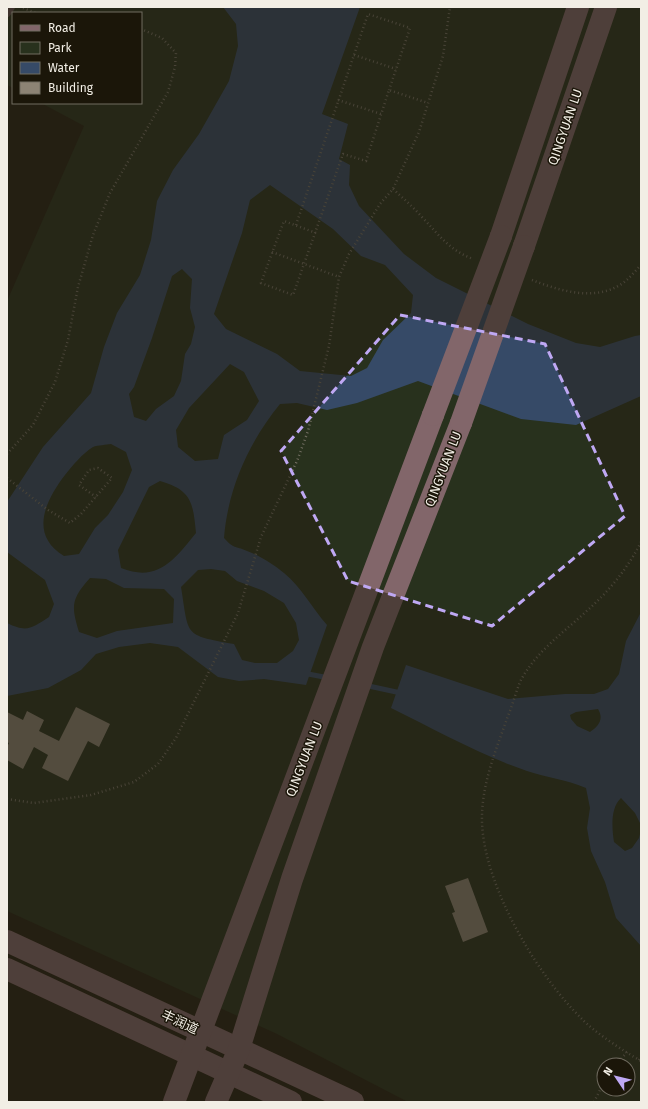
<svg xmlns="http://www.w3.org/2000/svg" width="648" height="1109" font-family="'Fira Sans','Noto Sans SC',sans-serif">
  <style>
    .green { fill: #28311d; fill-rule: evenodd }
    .water { fill: #364a67; fill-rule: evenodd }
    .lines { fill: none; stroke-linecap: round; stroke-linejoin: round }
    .stream { stroke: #364a67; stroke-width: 5 }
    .building { fill: #8c8374 }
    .path { stroke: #757064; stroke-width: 2.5; stroke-dasharray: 1 3; stroke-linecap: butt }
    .lane { stroke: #5f4d4f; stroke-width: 8 }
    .secondary { stroke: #82666a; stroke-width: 22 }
    .secondary-bridge { stroke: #82666a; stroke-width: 22 }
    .marked { fill: none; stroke: #bfa8f4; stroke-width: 3; stroke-dasharray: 8 5; stroke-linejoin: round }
    .labels { text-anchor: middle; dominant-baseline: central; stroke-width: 3; stroke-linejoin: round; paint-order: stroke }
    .street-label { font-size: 13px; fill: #f2eee5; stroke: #1b1609 }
  </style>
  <rect width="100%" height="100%" fill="#251f12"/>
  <path class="green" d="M7,7h634v1095h-233l-131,-68 -270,-123v-610l77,-175 -43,-23h100v-90h-128v75l-6,-3zM604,1065h24v24h-24z"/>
  <g class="water">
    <path d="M223,7h137l-38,107 26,10 -9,35 11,6 -1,20 10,21 45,48 32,24 92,46 48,19 24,4 35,-11 6,-1v61l-65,29 -55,-6 -103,-38 -61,22 -30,7 -30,-7 -17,1c-31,38 -52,84 -56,134 11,12 10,7 23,13 12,4 27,14 37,22 18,15 28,35 43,52l-21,60 -42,-6 -25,2 -21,-4 -40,-30 -28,-4 -31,4 -23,7 -15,16 -33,18 -41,8v-73c20,10 25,5 42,-6l5,-13 -9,-24 -38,-28v-50l36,-55 48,-54 13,-46 13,-34 23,-38 11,-35 6,-39 16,-31 26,-36 30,-53 9,-35 -2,-22zM270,185l63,44 28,27 24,9 28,30 -2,18 -28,27 -16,28 -16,8 -51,-5 -23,-17 -51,-25 -12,-15 28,-81 8,-33zM182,269l10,10 -2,29 5,19 -4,17 -6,10 -4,27 -7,15 -18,13 -10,12 -12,-4 -5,-23 5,-7 18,-49 20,-62zM230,364l14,8 15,29 -12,19 -23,15 -6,24 -23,2 -17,-14 -2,-17 13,-22zM111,444l15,8 6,18 -9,22 -15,23 -13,13 -16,26 -15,2c-35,-21 -19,-55 1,-81 7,-9 18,-22 28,-28 5,-2 13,-2 18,-3zM160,481c32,9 33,22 36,52 -21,26 -38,50 -75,35l-3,-18 31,-63zM211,569l14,2 12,10 27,10 20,12 12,20 3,17 -6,11 -16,12h-22l-13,-3 -8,-16c-51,-9 -45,-8 -53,-57l17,-17zM90,578l16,1 18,9 40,1 10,10 -1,24 -56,8 -20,7 -18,-6c-8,-26 -8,-33 11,-54z"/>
    <path d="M641,612v213l-6,-12 -14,-15c-11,10 -9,31 -7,44l11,9 7,-3 7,-10 2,-8v116l-25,-28 -11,-36 -14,-31 -4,-23 3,-20 -4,-20c-21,-9 -39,-10 -59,-17 -47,-16 -91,-41 -136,-63l15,-43 102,34 57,-5h29l14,-5 11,-15 7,-33zM598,709c6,10 1,17 -8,23l-13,-6 -6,-7 -1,-4 6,-3z"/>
  </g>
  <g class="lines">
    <g class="stream">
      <polyline points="303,673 329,678"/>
      <polyline points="364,685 401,693"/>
    </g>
  </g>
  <g class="building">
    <polygon points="76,707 110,724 99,747 88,741 68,781 42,768 48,755 34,747 23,769 7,760 7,747 9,743 7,742 7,712 23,720 27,711 44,720 39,731 59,741"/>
    <polygon points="468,878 488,932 463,942 452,913 455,912 445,886"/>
  </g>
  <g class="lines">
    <g class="path">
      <polyline points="23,8 36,13"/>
      <polyline points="354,55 396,69"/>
      <polyline points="338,100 381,114"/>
      <path d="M393,189c10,9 20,18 29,28 17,18 27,33 51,42"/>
      <polyline points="296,225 368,14 410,28 389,90"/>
      <polyline points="316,233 284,221 261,283 293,295 343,154 366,161 389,90 428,103"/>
      <polyline points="272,252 339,277"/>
      <path d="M532,280c28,11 64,22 91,3 7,-5 12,-12 18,-18"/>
      <polyline points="7,454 33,425 55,382 68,340 78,287 93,235 110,193 168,92 175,67 176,53 162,38 141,29"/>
      <polyline points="7,478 48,510 70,523 81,514 112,478 98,468 89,470 79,485 96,497"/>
      <path d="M641,542c-12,24 -30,47 -50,65 -24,23 -54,43 -70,73 -5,11 -8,24 -13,36 -12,34 -27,69 -26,106 2,64 55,153 100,197 12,13 43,33 59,42"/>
      <polyline points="7,799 34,803 91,795 134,782 158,764 176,738 238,613 261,537 297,461 308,431 329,346 339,277 349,254 380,204 393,189 419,132 443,56 450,7"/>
      <polyline points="639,1060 641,1056"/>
      <polyline points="616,1065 627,1052"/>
      <polyline points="594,1102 604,1082"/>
    </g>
    <polyline class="lane" points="7,13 11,7"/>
    <g class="secondary">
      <polyline points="501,236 578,7"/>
      <polyline points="524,246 606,7"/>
      <polyline points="7,941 353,1102"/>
      <polyline points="7,969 291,1102"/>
      <polyline points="174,1102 433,415"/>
      <polyline points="216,1102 239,1049 292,879 373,647 461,423"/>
    </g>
    <g class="secondary-bridge">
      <polyline points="433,415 501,236"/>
      <polyline points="461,423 524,246"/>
    </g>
  </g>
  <path d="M0 0H648V1109H0ZM400,315l145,29 80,172 -133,110 -144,-45 -67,-130z" fill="#251f12" fill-opacity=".55" fill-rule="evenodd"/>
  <path class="marked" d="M400,315l145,29 80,172 -133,110 -144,-45 -67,-130z"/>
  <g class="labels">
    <g class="street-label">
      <text transform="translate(565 127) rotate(-71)">QINGYUAN LU</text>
      <text transform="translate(443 469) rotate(-69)">QINGYUAN LU</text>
      <text transform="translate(304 759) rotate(-69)">QINGYUAN LU</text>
      <text transform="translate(180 1022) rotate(25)">丰润道</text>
    </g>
  </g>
  <rect width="648" height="1109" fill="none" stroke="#f2eee5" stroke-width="16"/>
  <rect x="12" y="12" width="130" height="92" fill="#1b1609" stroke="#716c61"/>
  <rect x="20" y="25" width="20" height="6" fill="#82666a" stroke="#716c61"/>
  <text x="48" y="32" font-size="12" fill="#f2eee5">Road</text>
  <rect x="20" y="42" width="20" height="12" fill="#28311d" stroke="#716c61"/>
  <text x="48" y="52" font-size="12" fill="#f2eee5">Park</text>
  <rect x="20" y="62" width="20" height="12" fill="#364a67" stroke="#716c61"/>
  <text x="48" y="72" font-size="12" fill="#f2eee5">Water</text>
  <rect x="20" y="82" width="20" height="12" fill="#8c8374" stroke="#716c61"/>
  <text x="48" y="92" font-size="12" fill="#f2eee5">Building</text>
  <g transform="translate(616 1077) rotate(305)"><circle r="19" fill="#1b1609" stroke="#716c61"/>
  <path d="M0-3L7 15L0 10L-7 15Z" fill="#bfa8f4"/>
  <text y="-6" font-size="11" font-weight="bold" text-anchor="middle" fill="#f2eee5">N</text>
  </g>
</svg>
